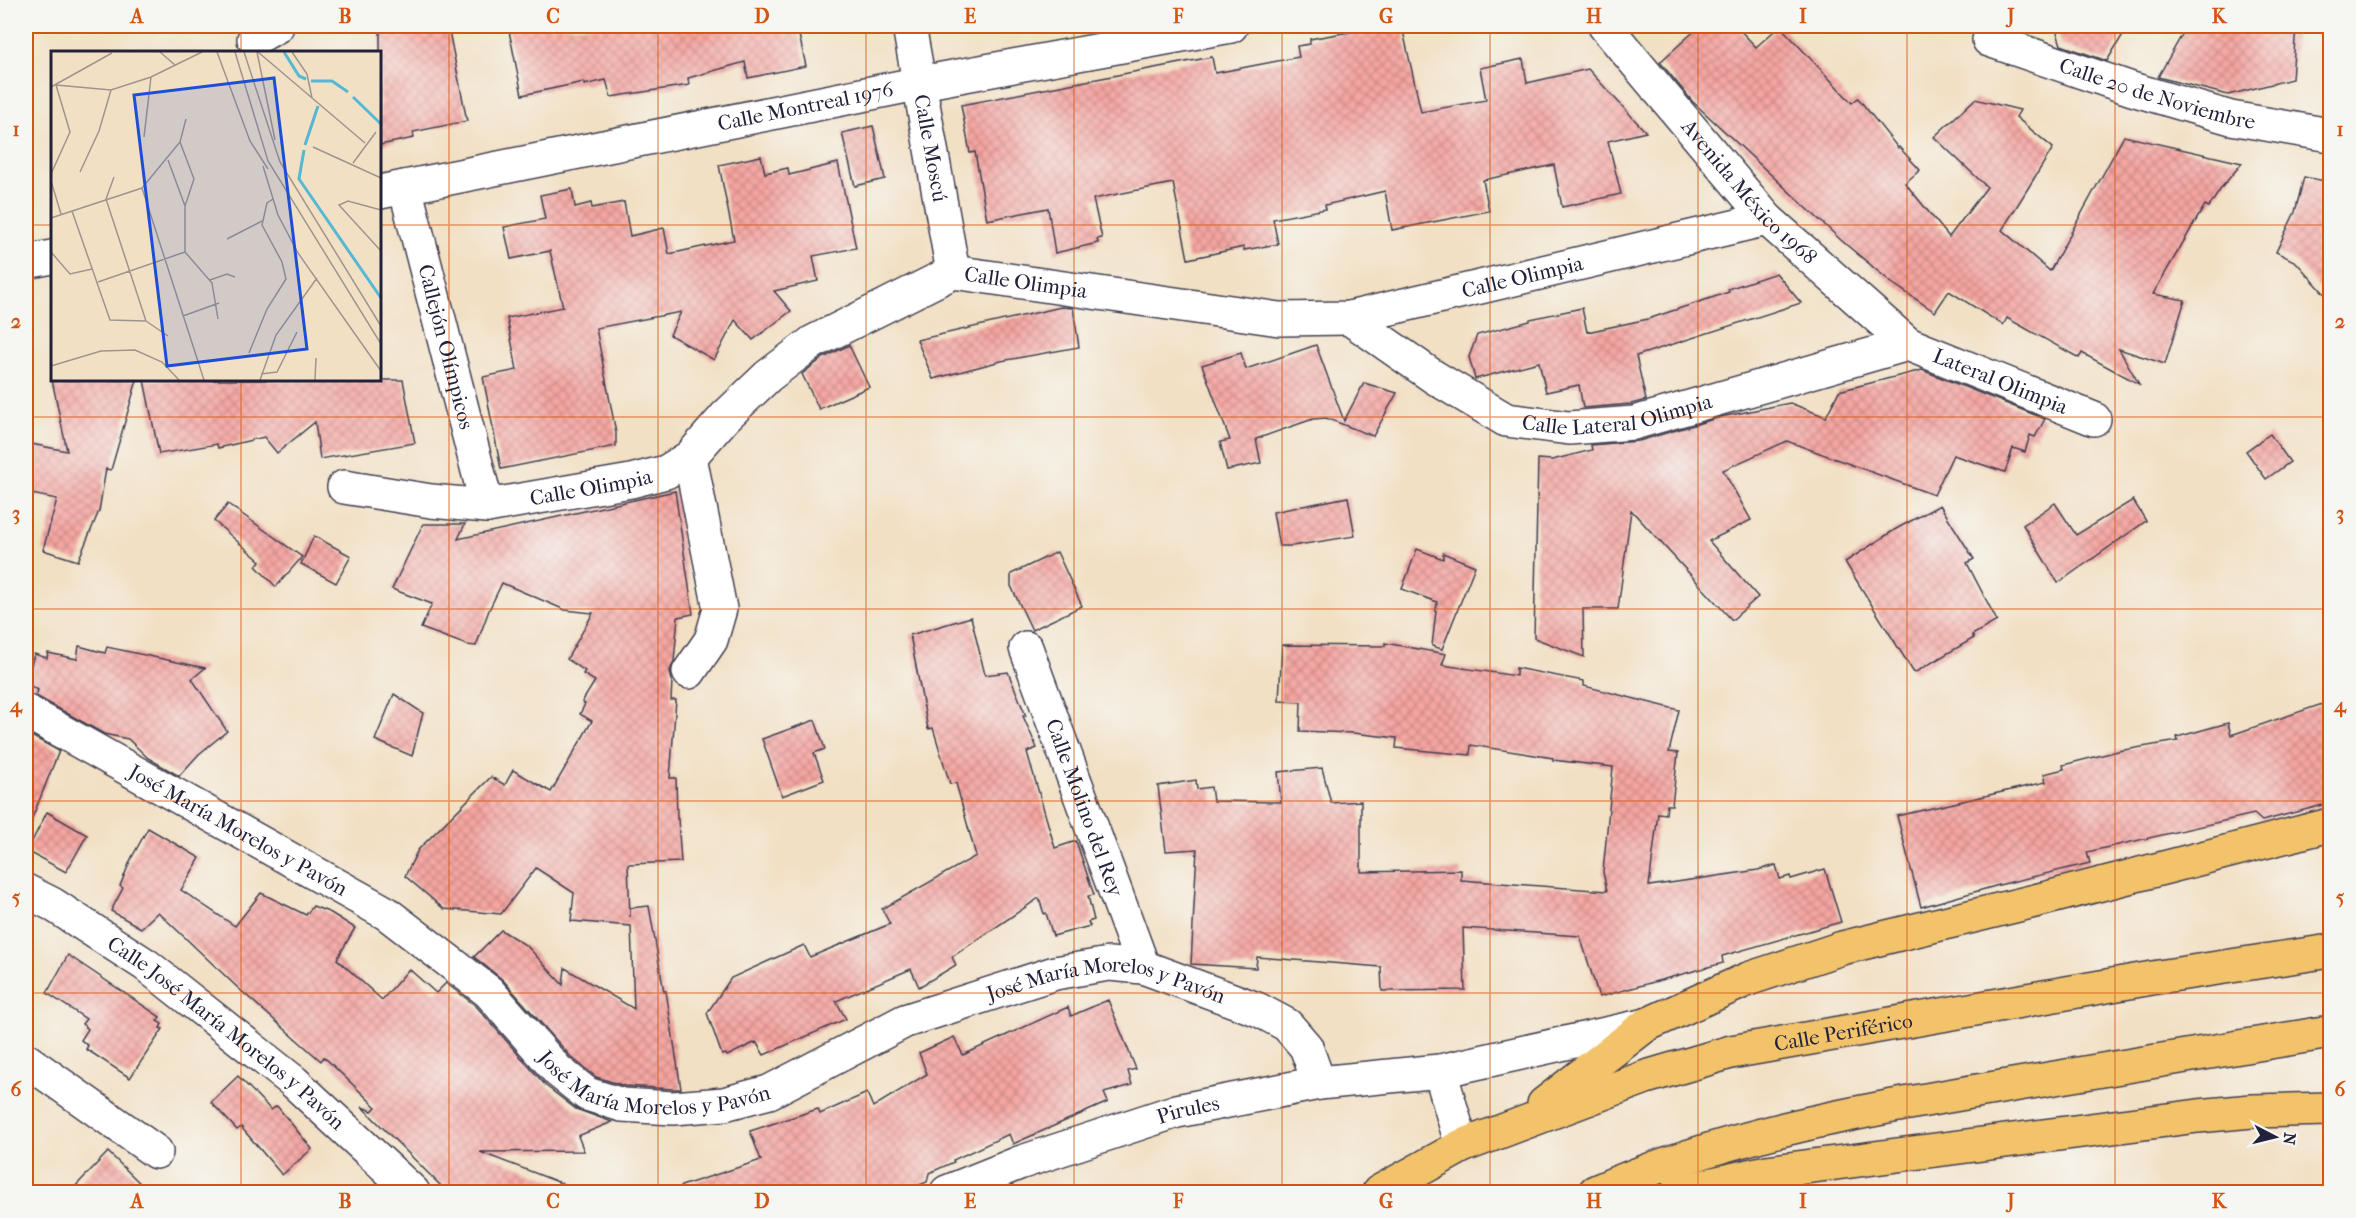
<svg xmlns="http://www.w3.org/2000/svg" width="2356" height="1218" font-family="'IM FELL French Canon',serif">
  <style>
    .building { fill: url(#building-cross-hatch) }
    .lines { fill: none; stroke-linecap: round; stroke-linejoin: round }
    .minor-casing { stroke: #413e50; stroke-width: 36 }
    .tertiary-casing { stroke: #413e50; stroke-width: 36 }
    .trunk-casing { stroke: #413e50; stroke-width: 36 }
    .minor { stroke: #fff; stroke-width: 33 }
    .tertiary { stroke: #fff; stroke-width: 33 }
    .trunk { stroke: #f2c36a; stroke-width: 33 }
    .grid { fill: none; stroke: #d45411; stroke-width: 1.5; stroke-opacity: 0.55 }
    .labels { text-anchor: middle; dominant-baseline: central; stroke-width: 4.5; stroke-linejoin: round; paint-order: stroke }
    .street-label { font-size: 21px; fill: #22223b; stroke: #f6f6f2 }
    .inset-river { fill: none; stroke: #55b8d4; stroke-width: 3 }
    .inset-road { fill: none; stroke: #9f948e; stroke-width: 1.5 }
    .view { fill: #1d4ed8; fill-opacity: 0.15; stroke: #1d4ed8; stroke-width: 3 }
    .inset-edge { fill: none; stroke: #22223b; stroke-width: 3 }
    .neatline { fill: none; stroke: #d45411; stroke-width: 2 }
    .grid-label { font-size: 20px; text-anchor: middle; font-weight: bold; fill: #d45411 }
  </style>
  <defs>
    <pattern id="building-cross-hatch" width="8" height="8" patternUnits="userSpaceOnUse" patternTransform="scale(1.5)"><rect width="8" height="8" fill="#f6a6a2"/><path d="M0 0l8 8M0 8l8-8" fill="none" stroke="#c78785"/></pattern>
  </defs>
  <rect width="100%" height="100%" fill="#f6f6f2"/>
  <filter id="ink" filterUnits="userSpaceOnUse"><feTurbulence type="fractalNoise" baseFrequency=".0167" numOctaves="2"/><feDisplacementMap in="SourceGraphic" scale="12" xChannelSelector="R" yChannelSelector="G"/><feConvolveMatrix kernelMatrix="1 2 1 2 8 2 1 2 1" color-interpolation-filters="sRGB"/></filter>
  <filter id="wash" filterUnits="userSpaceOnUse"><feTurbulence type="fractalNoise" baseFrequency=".008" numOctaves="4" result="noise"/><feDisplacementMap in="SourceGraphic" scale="24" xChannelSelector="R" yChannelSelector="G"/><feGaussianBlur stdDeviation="1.35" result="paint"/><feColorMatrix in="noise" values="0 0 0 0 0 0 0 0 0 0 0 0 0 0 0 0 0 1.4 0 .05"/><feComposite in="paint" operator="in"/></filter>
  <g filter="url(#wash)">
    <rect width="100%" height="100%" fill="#f2e0c5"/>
    <g id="blocks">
      <g class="building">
        <polygon points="380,26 448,26 467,121 413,132 414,138 380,145"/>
        <polygon points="508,26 797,26 806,66 748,78 745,62 688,78 689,85 611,97 606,80 584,85 584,82 522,95"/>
        <polygon points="1382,26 1402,26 1421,112 1486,100 1480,68 1523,59 1527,83 1588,69 1646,132 1608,141 1621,194 1562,207 1554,165 1483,180 1489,211 1392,230 1385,191 1325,205 1326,209 1273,219 1278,244 1244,250 1244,247 1188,259 1173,183 1093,199 1102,238 1097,239 1098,243 1055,253 1048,208 987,220 975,152 970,153 961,105 1212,57 1215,73 1299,57 1297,46 1310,44 1310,39"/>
        <polygon points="1700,26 1736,26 1756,47 1780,26 1852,103 1858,98 1898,148 1899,147 1920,170 1905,183 1949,237 1987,187 1934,137 1975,99 2020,110 2016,117 2053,148 2002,230 2050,271 2124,136 2242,163 2222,187 2209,207 2205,205 2153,294 2185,300 2165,364 2119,349 2139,384 2082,353 2079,358 2007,318 2003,325 1949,291 1935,312 1892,283 1842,241 1692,101 1660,62"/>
        <polygon points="2055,26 2128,26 2107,61 2061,45"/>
        <polygon points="2187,26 2296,26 2292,79 2228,95 2158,77"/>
        <polygon points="873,126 885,179 855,186 842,133"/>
        <polygon points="761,156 765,173 788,168 789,175 838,163 856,248 813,256 818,281 774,291 791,311 753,340 735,320 714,360 670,335 681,312 596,328 616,433 616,446 501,469 483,377 517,370 507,318 563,307 550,251 511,259 504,227 545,219 540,195 572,189 575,207 591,203 592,208 624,202 630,236 664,228 669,254 734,240 719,165"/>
        <polygon points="2304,177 2331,182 2331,301 2296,262 2276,252 2295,212"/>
        <polygon points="1776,273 1801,303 1636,356 1646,400 1631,404 1583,408 1579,385 1546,392 1539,362 1475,379 1469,357 1477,335 1530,321 1530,319 1582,308 1587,332 1648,319 1729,292 1728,289"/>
        <polygon points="1061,307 1073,308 1079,347 1001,361 933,379 917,340"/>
        <polygon points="849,345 869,387 819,409 802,374 823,358"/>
        <polygon points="1316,345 1344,421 1364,383 1397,393 1373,436 1326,418 1313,419 1256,439 1261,463 1227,470 1220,442 1230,440 1202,365 1241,353 1246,369"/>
        <polygon points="1922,370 2045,419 2035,437 2030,435 2025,452 2013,448 2005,472 1953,455 1934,495 1787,441 1723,470 1751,520 1709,541 1758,597 1732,620 1631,510 1618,609 1583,609 1584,657 1534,638 1538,459 1552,460 1592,450 1591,445 1639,441 1721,417 1790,403 1826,417 1839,391"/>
        <polygon points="52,380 137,380 111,470 106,469 99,511 78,561 43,550 57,499 26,493 26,443 67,451"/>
        <polygon points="144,380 403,380 415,443 320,459 315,422 277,453 264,437 218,448 217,444 159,454"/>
        <polygon points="2270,434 2290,462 2266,479 2246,451"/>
        <polygon points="675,491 693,614 678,617 674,661 670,671 672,681 671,700 676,700 670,778 676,778 677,819 678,819 681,862 628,864 630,917 630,908 649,906 664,992 666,991 681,1089 673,1089 625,1086 596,1077 571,1057 503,980 474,957 501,930 527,946 563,985 565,968 634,1009 631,926 571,921 574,893 536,868 501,914 444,909 405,876 418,850 491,777 505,785 513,770 551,792 592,721 580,714 585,704 582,702 595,681 583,674 585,671 567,659 593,613 565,610 502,583 489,610 476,646 467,645 421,628 432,604 392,589 423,524 465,524 458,539"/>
        <polygon points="1348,497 1355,536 1292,546 1279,546 1273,512"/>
        <polygon points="2133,500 2146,521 2058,583 2023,525 2055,503 2076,535"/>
        <polygon points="228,504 302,557 276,587 256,566 260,561 214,521"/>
        <polygon points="1940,505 1974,559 1967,563 1997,621 1972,635 1974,638 1914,673 1845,562 1896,529"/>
        <polygon points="314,536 351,556 336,583 301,564"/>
        <polygon points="1417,549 1443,559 1443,553 1475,566 1442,649 1432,646 1437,602 1402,589"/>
        <polygon points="1057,552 1082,606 1032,630 1011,586 1011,574"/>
        <polygon points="971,617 985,675 1008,672 1026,716 1023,716 1037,748 1027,752 1055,848 1076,841 1094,895 1088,896 1094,920 1088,922 1090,926 1053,936 1046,913 1044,914 1039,898 952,957 956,965 919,987 911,969 836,1001 846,1019 764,1055 756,1042 727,1056 726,1054 722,1055 707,1013 731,978 804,945 810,957 890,924 882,909 976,856 956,783 950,784 933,728 928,729 910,635"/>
        <polygon points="1385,643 1446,654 1442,665 1516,676 1516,668 1584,681 1584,686 1679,710 1669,752 1678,753 1672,805 1667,805 1666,814 1658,813 1649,886 1758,870 1776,865 1780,879 1790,876 1791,879 1825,869 1841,922 1722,956 1723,963 1599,997 1580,936 1463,928 1465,990 1382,991 1381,967 1257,957 1256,968 1191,964 1197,849 1166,851 1158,786 1196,780 1197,789 1211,787 1213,801 1281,802 1278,772 1322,768 1331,803 1361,801 1361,872 1461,870 1461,880 1607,891 1603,872 1613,767 1553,760 1553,758 1471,745 1470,755 1396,748 1397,738 1353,733 1300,731 1301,702 1279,701 1282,645 1385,646"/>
        <polygon points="79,646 105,653 107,647 205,668 192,679 227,731 199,754 179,776 148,758 128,739 104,734 36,696 38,690 26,684 34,654 47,658 48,653 77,659"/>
        <polygon points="394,694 423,713 412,756 375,740"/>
        <polygon points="2331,701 2331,803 2262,821 2254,814 2087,852 2090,863 1999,885 1921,907 1897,816 2046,782 2044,774 2064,769 2063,765 2118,751 2178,741 2177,737 2228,723 2231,735"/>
        <polygon points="815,720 825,749 814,753 824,780 782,796 762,739"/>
        <polygon points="26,733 59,751 27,831 26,830"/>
        <polygon points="47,812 87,835 66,872 27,851"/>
        <polygon points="148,828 200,858 181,890 235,926 261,893 306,915 313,906 331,913 355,928 337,959 382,1000 409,969 436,993 446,983 476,1006 546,1086 576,1109 612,1122 578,1136 584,1151 480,1152 579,1190 578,1192 447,1192 362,1107 372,1111 376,1107 324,1057 321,1061 238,988 158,912 141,928 111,911 123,888 120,886 131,859"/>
        <polygon points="68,955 160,1017 157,1021 162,1024 160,1028 163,1029 130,1078 86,1049 88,1046 81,1040 88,1029 82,1024 86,1019 47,993"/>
        <polygon points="1108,1000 1136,1069 1128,1071 1132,1085 1104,1093 1108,1102 1013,1144 1009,1134 953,1160 954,1162 929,1173 927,1182 902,1192 682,1192 681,1186 761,1160 750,1131 818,1109 820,1114 867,1093 873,1107 927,1074 919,1053 954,1037 963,1055 1068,1007 1071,1016"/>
        <polygon points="238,1076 271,1110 277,1106 312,1149 282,1175 241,1127 237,1130 211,1102"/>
        <polygon points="108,1152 149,1192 70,1192"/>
      </g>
    </g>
  </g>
  <g filter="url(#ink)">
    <use href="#blocks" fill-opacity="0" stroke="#413e50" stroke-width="1.5"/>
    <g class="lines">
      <defs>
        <g id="minor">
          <path id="s1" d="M909,26l44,246"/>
          <path id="s2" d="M1605,26l162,193 141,125 186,75"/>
          <polyline points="254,39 277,26"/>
          <path id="s3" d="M1989,40l143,49 99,29 99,17"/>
          <path id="s4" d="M405,187l82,319"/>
          <path id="s5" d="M1349,318l85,59 72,43 63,8 65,-5 274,-79"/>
          <path id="s6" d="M344,487l87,14 56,5 144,-25 35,-9 24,-15 35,-40 43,-41 45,-34 140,-70 326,47 70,-1 418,-99"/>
          <path id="s7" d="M1026,648l117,319"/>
          <polyline points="689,672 711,640 720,609 690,457"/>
          <path id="s8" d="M27,712l359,201 103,79 69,79 29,23 35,11 51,3 51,-4 45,-12 136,-71 150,-48 54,-9 34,3 116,43 28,15 19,22 13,36"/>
          <polyline points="26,1060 156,1152"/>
          <polyline points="1440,1071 1462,1146"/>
        </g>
        <g id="tertiary">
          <path id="s9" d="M380,192l541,-109 310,-57"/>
          <polyline points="26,262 52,257"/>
          <path id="s10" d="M26,891l26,13 94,61 148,117 119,110"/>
          <path id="s11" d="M947,1192l72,-29 158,-52 142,-28 121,-12 206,-46"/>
        </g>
        <g id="trunk">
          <polyline points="1544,1104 1646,1025 1748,979 1842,948 2047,898 2330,825"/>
          <path id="s12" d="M1379,1192l83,-46 184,-69 85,-25 421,-74 178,-27"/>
          <path d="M1595,1192c130,-58 273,-83 412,-106 108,-18 216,-36 323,-54"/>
          <polyline points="1677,1192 1766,1172 2198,1116 2252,1111 2330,1109"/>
        </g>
      </defs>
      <use href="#minor" class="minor-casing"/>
      <use href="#tertiary" class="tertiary-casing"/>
      <use href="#trunk" class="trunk-casing"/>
      <use href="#minor" class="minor"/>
      <use href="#tertiary" class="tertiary"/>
      <use href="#trunk" class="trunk"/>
    </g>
  </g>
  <path class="grid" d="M241,26v26M449,26v1166M658,26v1166M866,26v1166M1074,26v1166M1282,26v1166M1490,26v1166M1698,26v1166M1907,26v1166M2115,26v1166M26,225h26M380,225h1950M241,380v812M26,417h2304M26,609h2304M26,801h2304M26,993h2304"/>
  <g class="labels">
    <g class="street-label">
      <text stroke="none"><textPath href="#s3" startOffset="177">Calle 20 de Noviembre</textPath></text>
      <text stroke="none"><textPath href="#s9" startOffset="434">Calle Montreal 1976</textPath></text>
      <text stroke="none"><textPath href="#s1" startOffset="124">Calle Moscú</textPath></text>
      <text stroke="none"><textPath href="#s2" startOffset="220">Avenida México 1968</textPath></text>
      <text stroke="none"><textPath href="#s6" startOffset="1258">Calle Olimpia</textPath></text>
      <text stroke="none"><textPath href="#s6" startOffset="754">Calle Olimpia</textPath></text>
      <text stroke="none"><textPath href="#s4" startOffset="165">Callejón Olímpicos</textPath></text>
      <text stroke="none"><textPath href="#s2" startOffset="540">Lateral Olimpia</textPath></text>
      <text stroke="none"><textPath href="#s5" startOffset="300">Calle Lateral Olimpia</textPath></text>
      <text stroke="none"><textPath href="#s6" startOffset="250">Calle Olimpia</textPath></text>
      <text stroke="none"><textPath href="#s7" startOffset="170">Calle Molino del Rey</textPath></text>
      <text stroke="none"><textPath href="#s8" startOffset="242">José María Morelos y Pavón</textPath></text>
      <text stroke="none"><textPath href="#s8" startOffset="1232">José María Morelos y Pavón</textPath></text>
      <text stroke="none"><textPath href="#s12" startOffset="494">Calle Periférico</textPath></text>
      <text stroke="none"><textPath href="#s10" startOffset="246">Calle José María Morelos y Pavón</textPath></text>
      <text stroke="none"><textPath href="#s8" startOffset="746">José María Morelos y Pavón</textPath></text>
      <text stroke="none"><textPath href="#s11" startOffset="255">Pirules</textPath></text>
    </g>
  </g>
  <g transform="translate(51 51)">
    <rect width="330" height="330" fill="#f2e0c5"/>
    <path class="inset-river" d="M233,1l15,24 7,3M260,30h21l16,11M302,46l28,27M254,94l13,-39M253,99l-5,29 82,119"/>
    <path class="inset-road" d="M109,1l15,13M166,1l33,89 18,28M184,1l33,109 113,183M193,1l36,110 101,164M206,1l18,88M207,1l107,91M241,1l15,22 5,24M5,34l55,5 40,-13 51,-25M0,36l61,-34M93,86l7,-60M129,91l14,37 -9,27M262,96l68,31M117,109l17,46v46l27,31 6,36M302,112l23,-31M212,115l15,49 20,38 83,118M29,121l19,-41 12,-41M0,123l19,-42 -14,-47M63,126l-8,22 40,122M0,130l10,33M91,137l62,192M330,159l-33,-9 -9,4 42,46M21,160l38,109 36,1M0,167l91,-30 38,-46 6,-23M176,188l35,-18M0,201l19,22 22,-5M159,229l17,-6 8,3M47,231l87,-30M132,265l36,-13M95,270l22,15M198,302l18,-44 19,-30 -4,-17 -20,-37 5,-22 6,-4M0,315l50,-15 34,-1 27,12 17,18M210,323l16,-2 20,-40M209,329l16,-45 41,-57M264,329l1,-22"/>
    <path class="view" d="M223,27l33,271 -140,17 -33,-271z"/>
    <rect width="330" height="330" class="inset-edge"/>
  </g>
  <rect width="2356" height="1218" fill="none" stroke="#f6f6f2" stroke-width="66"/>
  <g transform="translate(2275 1137) rotate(97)" stroke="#f6f6f2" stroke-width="4.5" paint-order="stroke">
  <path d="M0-4.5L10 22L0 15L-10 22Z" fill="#22223b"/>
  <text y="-9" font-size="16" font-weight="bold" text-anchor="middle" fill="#22223b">N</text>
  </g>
  <rect x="33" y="33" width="2290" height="1152" class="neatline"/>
  <g class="grid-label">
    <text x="137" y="23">A</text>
    <text x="345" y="23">B</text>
    <text x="553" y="23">C</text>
    <text x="762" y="23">D</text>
    <text x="970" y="23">E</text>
    <text x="1178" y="23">F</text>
    <text x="1386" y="23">G</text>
    <text x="1594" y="23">H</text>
    <text x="1803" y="23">I</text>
    <text x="2011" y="23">J</text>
    <text x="2219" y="23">K</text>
    <text x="16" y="136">1</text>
    <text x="2340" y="136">1</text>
    <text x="16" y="328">2</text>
    <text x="2340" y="328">2</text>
    <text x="16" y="520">3</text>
    <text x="2340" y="520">3</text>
    <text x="16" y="712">4</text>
    <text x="2340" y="712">4</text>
    <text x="16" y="904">5</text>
    <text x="2340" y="904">5</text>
    <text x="16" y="1096">6</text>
    <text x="2340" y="1096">6</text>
    <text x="137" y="1208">A</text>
    <text x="345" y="1208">B</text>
    <text x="553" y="1208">C</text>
    <text x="762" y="1208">D</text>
    <text x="970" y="1208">E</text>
    <text x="1178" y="1208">F</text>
    <text x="1386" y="1208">G</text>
    <text x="1594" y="1208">H</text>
    <text x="1803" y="1208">I</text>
    <text x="2011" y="1208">J</text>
    <text x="2219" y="1208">K</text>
  </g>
</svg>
